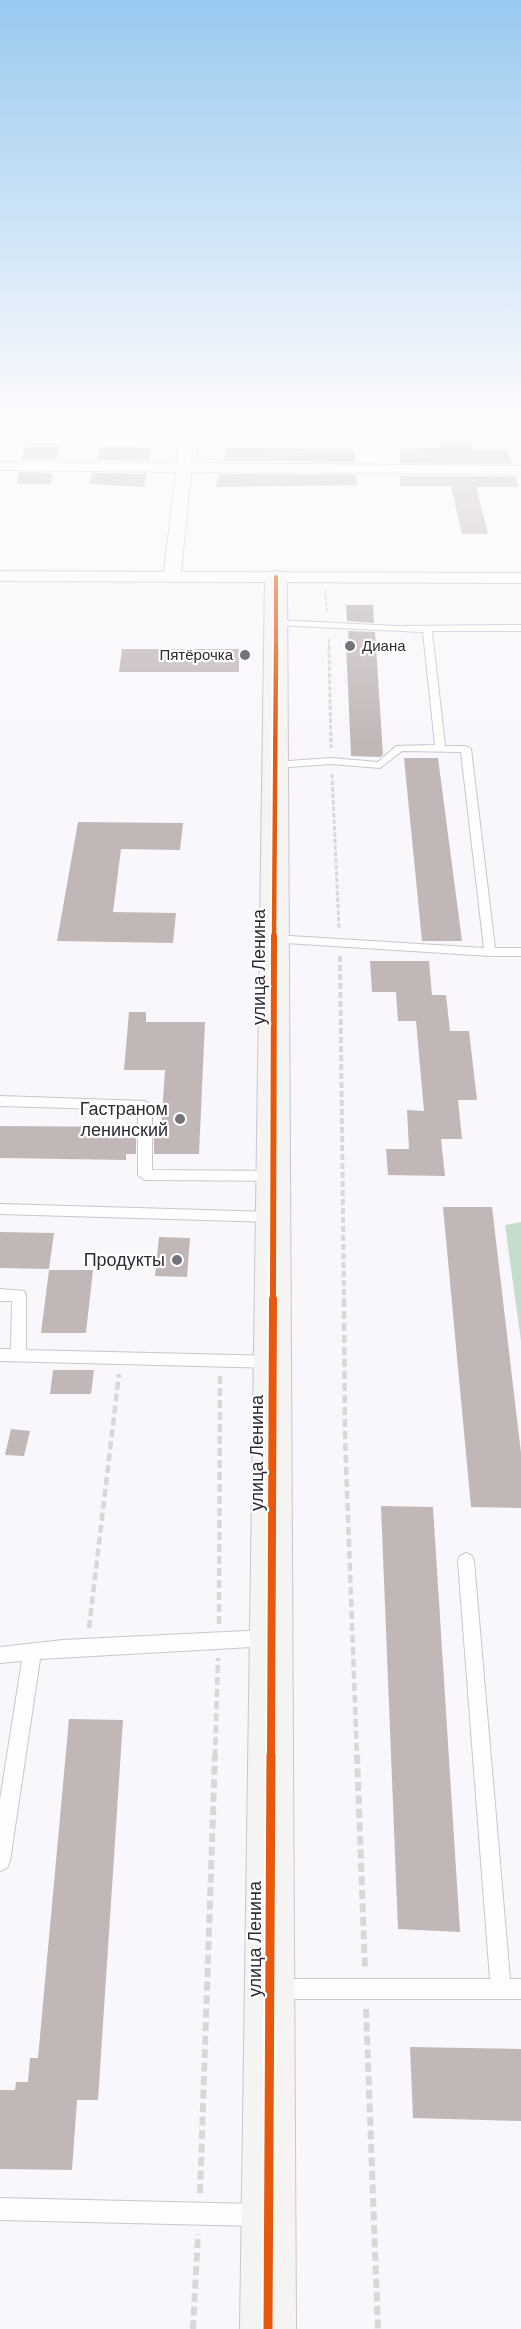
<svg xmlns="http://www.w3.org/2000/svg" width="521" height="2329" font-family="'DM Sans',sans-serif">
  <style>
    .forest { fill: #c7ddcc }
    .building { fill: #c2b7b7 }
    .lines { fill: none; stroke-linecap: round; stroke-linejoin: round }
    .lane-casing { stroke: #c9c6cd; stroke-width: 2 }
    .street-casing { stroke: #c9c6cd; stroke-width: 2 }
    .secondary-casing { stroke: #c9c6cd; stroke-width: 2 }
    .path-far4 { stroke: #d8d8d9; stroke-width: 2; stroke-dasharray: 4 1.5; stroke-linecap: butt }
    .path-far3 { stroke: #d8d8d9; stroke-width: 3; stroke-dasharray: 4.5 2; stroke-linecap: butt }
    .path-far2 { stroke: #d8d8d9; stroke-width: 4; stroke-dasharray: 6 3; stroke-linecap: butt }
    .path-far1 { stroke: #d8d8d9; stroke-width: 4.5; stroke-dasharray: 8 4; stroke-linecap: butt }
    .path { stroke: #d8d8d9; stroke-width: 6; stroke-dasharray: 9 4.5; stroke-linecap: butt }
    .lane { fill: #fefefe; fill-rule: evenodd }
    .street { fill: #fefefe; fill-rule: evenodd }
    .secondary { fill: #f6f3f3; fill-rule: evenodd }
    .cycleway-far4-casing { stroke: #fff; stroke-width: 6 }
    .cycleway-far3-casing { stroke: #fff; stroke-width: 8 }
    .cycleway-far2-casing { stroke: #fff; stroke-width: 10 }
    .cycleway-far1-casing { stroke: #fff; stroke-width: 11 }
    .cycleway-casing { stroke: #fff; stroke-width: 13 }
    .cycleway-far4 { stroke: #e8590c; stroke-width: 4 }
    .cycleway-far3 { stroke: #e8590c; stroke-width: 4.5 }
    .cycleway-far2 { stroke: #e8590c; stroke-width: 6 }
    .cycleway-far1 { stroke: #e8590c; stroke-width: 8 }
    .cycleway { stroke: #e8590c; stroke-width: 9 }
    .poi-dot { fill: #74727a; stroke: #fff; stroke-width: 2 }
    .labels { text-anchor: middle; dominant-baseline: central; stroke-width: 4.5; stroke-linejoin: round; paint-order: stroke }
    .far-poi-label { font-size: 15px; fill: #2d2a34; stroke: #fff; text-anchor: start }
    .street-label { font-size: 18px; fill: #2d2a34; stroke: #fff }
    .poi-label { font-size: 18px; fill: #2d2a34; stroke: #fff; text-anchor: end }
  </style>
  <rect width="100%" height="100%" fill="#f9f7fb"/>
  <polygon class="forest" points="521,1222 521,1341 505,1225"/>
  <g class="building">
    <polygon points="440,443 471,443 472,450 508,450 512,464 400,463 400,449 441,448"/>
    <polygon points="25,447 59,447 56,460 22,460"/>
    <polygon points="100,447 152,448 149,461 96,460"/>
    <polygon points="226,448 354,449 355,462 223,461"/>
    <polygon points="19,472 53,473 50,484 17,484"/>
    <polygon points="93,473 146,474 144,487 89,484"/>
    <polygon points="219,474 356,475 357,485 216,487"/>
    <polygon points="400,476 515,476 518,487 476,487 488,534 462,534 451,486 400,486"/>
    <polygon points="346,605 373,605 374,623 347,621"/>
    <polygon points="348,631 375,632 383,755 380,757 351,756 346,642 349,642"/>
    <polygon points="122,649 239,649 239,672 119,672"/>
    <polygon points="404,758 438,758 462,941 422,941"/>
    <polygon points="78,822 183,823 180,850 121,849 113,912 176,913 173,943 57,941"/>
    <polygon points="370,961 429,961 432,995 446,995 450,1031 469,1031 477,1100 458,1100 462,1139 441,1139 445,1176 388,1175 386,1149 409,1149 407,1110 424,1111 416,1021 398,1021 396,992 372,992"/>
    <polygon points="129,1012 146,1012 146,1022 205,1022 199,1154 154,1154 154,1128 161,1128 165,1070 124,1070"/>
    <polygon points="0,1126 136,1127 136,1154 126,1154 126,1160 0,1158"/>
    <polygon points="443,1207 492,1207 521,1453 521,1508 471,1507"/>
    <polygon points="0,1232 54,1233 49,1269 0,1268"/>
    <polygon points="159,1237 190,1238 187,1277 155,1276"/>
    <polygon points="49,1270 93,1270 86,1333 41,1333"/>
    <polygon points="53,1370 94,1370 91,1394 50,1394"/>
    <polygon points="11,1429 30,1431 24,1456 5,1455"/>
    <polygon points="381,1506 433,1507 460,1932 398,1929"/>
    <polygon points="69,1719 123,1720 98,2100 77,2100 72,2170 0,2169 0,2090 15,2090 16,2082 28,2082 30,2058 38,2058"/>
    <polygon points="410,2047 521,2049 521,2121 413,2118"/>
  </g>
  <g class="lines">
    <defs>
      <g id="lane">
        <polygon points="277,620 396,626 521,625 521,631 432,631 445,746 466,746 471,749 495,948 521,948 521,956 490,956 270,942 268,939 270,936 274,935 484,948 461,752 402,751 380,768 331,764 275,768 270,765 275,762 331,758 378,762 396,746 435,745 423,632 274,625 274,621"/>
        <polygon points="0,1096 145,1101 152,1106 152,1170 273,1171 280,1176 273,1181 145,1180 138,1175 138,1110 0,1106"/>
        <polygon points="0,1204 273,1212 278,1213 280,1217 278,1221 273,1222 0,1214"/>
        <polygon points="0,1289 24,1291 26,1295 26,1350 272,1356 277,1358 280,1362 277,1366 272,1368 0,1361 0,1349 11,1349 12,1301 0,1301"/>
        <polygon points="466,1553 472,1556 474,1561 510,1979 521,1979 521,1999 277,1999 270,1996 267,1989 270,1982 277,1979 490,1979 458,1561 460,1556"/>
        <polygon points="267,1630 273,1632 276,1638 273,1644 267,1646 40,1659 10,1861 7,1868 0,1871 0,1800 22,1661 0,1663 0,1647 63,1640"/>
        <polygon points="0,2198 259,2204 267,2207 270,2215 267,2223 259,2226 0,2220"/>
      </g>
      <polygon id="street" points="182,417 196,417 191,463 521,466 521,474 191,472 181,572 521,573 521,583 0,581 0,571 164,572 176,472 0,470 0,462 177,463"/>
      <polygon id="secondary" points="276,571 284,572 287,577 296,2329 240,2329 265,577 268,572"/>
    </defs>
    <use href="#lane" class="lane-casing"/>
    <use href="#street" class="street-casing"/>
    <use href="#secondary" class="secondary-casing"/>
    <g class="path-far4">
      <polyline points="325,591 327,613"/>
      <polyline points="329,639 329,648"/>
    </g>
    <g class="path-far3">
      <polyline points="329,647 331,748"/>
      <polyline points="332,774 339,928"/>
    </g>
    <polyline class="path-far2" points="340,956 344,1301"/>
    <g class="path-far1">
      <polyline points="344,1299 345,1437 357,1757"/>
      <polyline points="219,1624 220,1376"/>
      <polyline points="89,1628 119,1374"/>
      <polyline points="215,1757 218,1658"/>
    </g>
    <g class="path">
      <polyline points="357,1755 365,1969"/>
      <polyline points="366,2009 378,2329"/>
      <polyline points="200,2193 215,1755"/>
      <polyline points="193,2329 198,2234"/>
    </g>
    <use href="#lane" class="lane"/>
    <use href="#street" class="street"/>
    <use href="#secondary" class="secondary"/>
    <defs>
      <polyline id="cycleway-far4" points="276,648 276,577"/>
      <polyline id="cycleway-far3" points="274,937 276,647"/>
      <polyline id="cycleway-far2" points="273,1301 274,936"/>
      <polyline id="cycleway-far1" points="271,1757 273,1299"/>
      <polyline id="cycleway" points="268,2329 271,1755"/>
    </defs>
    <use href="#cycleway-far4" class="cycleway-far4-casing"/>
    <use href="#cycleway-far3" class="cycleway-far3-casing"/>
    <use href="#cycleway-far2" class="cycleway-far2-casing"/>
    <use href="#cycleway-far1" class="cycleway-far1-casing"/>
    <use href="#cycleway" class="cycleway-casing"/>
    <use href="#cycleway-far4" class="cycleway-far4"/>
    <use href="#cycleway-far3" class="cycleway-far3"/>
    <use href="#cycleway-far2" class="cycleway-far2"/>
    <use href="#cycleway-far1" class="cycleway-far1"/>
    <use href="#cycleway" class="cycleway"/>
  </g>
  <linearGradient id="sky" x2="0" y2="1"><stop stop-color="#98c9ef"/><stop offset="0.56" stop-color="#fcfbfd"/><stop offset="1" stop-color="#fcfbfd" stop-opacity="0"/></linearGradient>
  <rect width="521" height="743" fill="url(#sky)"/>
  <g class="poi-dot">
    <circle cx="350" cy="646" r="6"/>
    <circle cx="245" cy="655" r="6"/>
    <circle cx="180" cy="1119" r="6"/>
    <circle cx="177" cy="1260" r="6"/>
  </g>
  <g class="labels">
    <g class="far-poi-label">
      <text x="362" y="646">Диана</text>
      <text x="233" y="655" text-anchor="end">Пятёрочка</text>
    </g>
    <g class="street-label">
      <text transform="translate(259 967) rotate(-90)">улица Ленина</text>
      <text transform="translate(257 1453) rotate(-90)">улица Ленина</text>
      <text transform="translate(255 1939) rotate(-90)">улица Ленина</text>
    </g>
    <g class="poi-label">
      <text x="168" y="1109">Гастраном<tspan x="168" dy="21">ленинский</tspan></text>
      <text x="165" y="1260">Продукты</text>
    </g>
  </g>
</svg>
